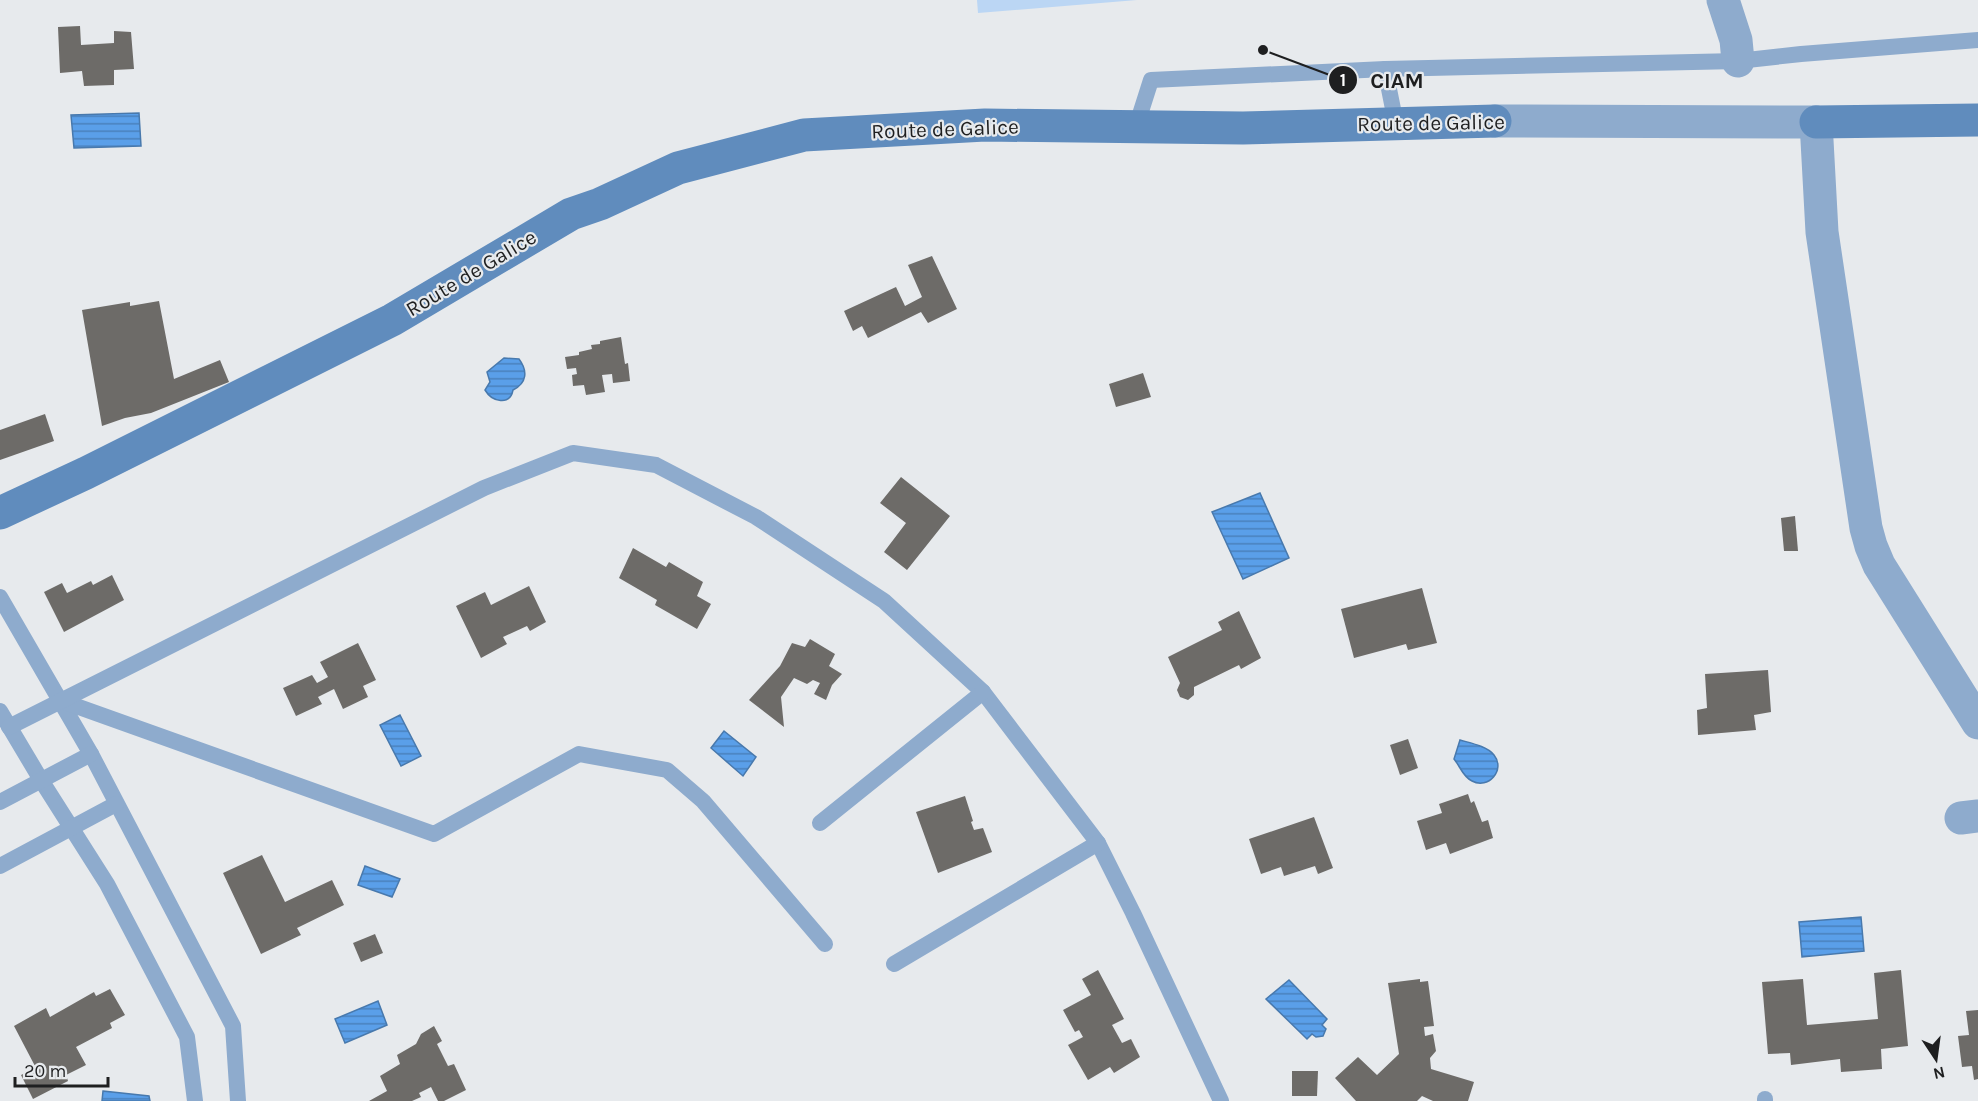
<svg xmlns="http://www.w3.org/2000/svg" width="1978" height="1101" font-family="Karla,sans-serif">
  <style>
    .pitch { fill: #bbd6f4 }
    .water { fill: url(#water-rules); stroke: #4879ad; stroke-width: 1.5 }
    .building { fill: #6d6b68 }
    .lines { fill: none; stroke-linecap: round; stroke-linejoin: round }
    .service { stroke: #8eabcd; stroke-width: 16 }
    .minor { stroke: #8eabcd; stroke-width: 33 }
    .tertiary { stroke: #8eabcd; stroke-width: 33 }
    .secondary { stroke: #608cbd; stroke-width: 33 }
    .labels { text-anchor: middle; dominant-baseline: central; stroke-width: 4.5; stroke-linejoin: round; paint-order: stroke }
    .street-label { font-size: 21px; fill: #1e1f20; stroke: #e7eaed }
    .leader { fill: none; stroke: #1e1f20; stroke-width: 2 }
    .callout-dot { fill: #1e1f20; stroke: #e7eaed; stroke-width: 2 }
    .mark-label { font-size: 18px; text-anchor: middle; font-weight: bold; fill: #fff }
    .callout-label { font-size: 22px; text-anchor: middle; font-weight: bold; fill: #1e1f20; stroke: #e7eaed; stroke-width: 4.5; stroke-linejoin: round; paint-order: stroke }
  </style>
  <defs>
    <pattern id="water-rules" width="6" height="5" patternUnits="userSpaceOnUse" patternTransform="scale(1.5)"><rect width="6" height="5" fill="#5a9fe9"/><path d="M0 2.5h6" fill="none" stroke="#4a81bc"/></pattern>
  </defs>
  <rect width="100%" height="100%" fill="#e7eaed"/>
  <polygon class="pitch" points="977,0 1137,0 978,13"/>
  <g class="water">
    <polygon points="139,113 141,146 74,148 71,115"/>
    <path d="M504,358l15,1c9,12 8,24 -6,31 -3,16 -21,12 -28,0l5,-8 -3,-10z"/>
    <polygon points="1260,493 1289,558 1243,579 1212,512"/>
    <polygon points="400,715 421,756 401,766 380,725"/>
    <polygon points="724,731 756,757 743,776 711,748"/>
    <path d="M1460,740c10,3 27,6 34,15 12,15 -6,35 -22,26 -9,-4 -12,-15 -18,-22z"/>
    <polygon points="365,866 400,879 392,897 358,885"/>
    <polygon points="1861,917 1864,951 1802,957 1799,922"/>
    <polygon points="1289,980 1327,1019 1322,1025 1326,1029 1323,1036 1316,1037 1312,1034 1307,1039 1266,999"/>
    <polygon points="378,1001 387,1025 345,1043 335,1019"/>
    <polygon points="103,1091 149,1096 150,1101 102,1101"/>
  </g>
  <g class="building">
    <polygon points="80,26 81,45 114,43 114,31 131,32 134,69 114,70 114,85 84,86 82,71 60,73 58,27"/>
    <polygon points="932,256 957,309 928,323 921,312 868,338 862,326 853,331 844,311 896,287 905,306 922,297 908,265"/>
    <polygon points="159,301 174,379 220,360 229,382 151,413 125,418 102,426 82,310 130,302 130,306"/>
    <polygon points="621,337 625,364 628,363 630,381 613,383 612,374 602,375 605,392 586,395 584,385 573,386 572,375 577,374 576,368 567,369 565,357 579,355 579,352 592,349 591,345 600,344 600,341"/>
    <polygon points="1143,373 1151,397 1116,407 1109,384"/>
    <polygon points="45,414 54,441 0,460 0,430"/>
    <polygon points="901,477 950,516 907,570 884,552 906,523 880,503"/>
    <polygon points="1795,516 1798,551 1784,551 1781,518"/>
    <polygon points="633,548 666,567 669,562 703,582 697,596 711,604 697,629 655,605 657,600 619,578"/>
    <polygon points="112,575 124,600 64,632 44,592 62,583 67,593 91,581 93,585"/>
    <polygon points="529,586 546,622 530,631 527,626 503,637 507,644 481,658 456,606 485,592 491,605"/>
    <polygon points="1422,588 1437,643 1408,650 1406,644 1354,658 1341,609"/>
    <polygon points="1239,611 1261,658 1241,669 1239,665 1194,687 1194,695 1188,700 1180,697 1177,690 1180,683 1168,657 1222,630 1218,622"/>
    <polygon points="810,639 835,654 829,666 842,674 832,685 826,700 814,694 820,683 813,680 807,684 794,678 781,697 784,727 749,700 780,666 792,643 805,647"/>
    <polygon points="358,643 376,680 363,686 368,697 343,709 334,689 318,697 322,704 296,716 283,688 312,675 317,683 328,677 320,662"/>
    <polygon points="1768,670 1771,712 1754,715 1756,730 1698,735 1697,710 1707,708 1705,674"/>
    <polygon points="1408,739 1418,768 1400,775 1390,745"/>
    <polygon points="1468,794 1471,803 1474,801 1482,822 1488,820 1493,838 1450,854 1446,843 1426,850 1417,821 1442,813 1439,804"/>
    <polygon points="965,796 973,821 971,822 974,830 983,828 992,852 938,873 916,812"/>
    <polygon points="1314,817 1333,868 1318,874 1315,866 1284,876 1281,867 1261,874 1249,839"/>
    <polygon points="262,855 285,902 332,880 344,905 297,928 301,935 261,954 223,873"/>
    <polygon points="375,934 383,953 361,962 353,943"/>
    <polygon points="1098,970 1124,1019 1112,1025 1122,1043 1131,1039 1140,1057 1114,1073 1110,1067 1088,1080 1068,1045 1083,1037 1079,1030 1075,1032 1063,1010 1091,995 1082,979"/>
    <polygon points="1901,970 1908,1046 1881,1049 1882,1069 1841,1072 1840,1059 1791,1065 1790,1053 1768,1054 1762,982 1803,979 1807,1025 1878,1019 1874,973"/>
    <polygon points="1420,979 1420,982 1428,981 1434,1026 1424,1027 1425,1036 1433,1034 1436,1051 1430,1058 1431,1069 1474,1082 1468,1101 1433,1101 1422,1096 1417,1101 1356,1101 1335,1078 1358,1057 1377,1075 1399,1054 1388,983"/>
    <polygon points="110,989 125,1015 110,1023 112,1028 76,1047 86,1065 66,1075 68,1081 33,1099 21,1075 36,1068 14,1026 46,1008 50,1017 94,992 96,996"/>
    <polygon points="1978,1010 1978,1079 1974,1080 1972,1066 1962,1067 1958,1036 1969,1035 1966,1011"/>
    <polygon points="434,1026 442,1041 437,1044 448,1066 454,1064 466,1090 444,1101 438,1101 431,1087 419,1093 421,1097 412,1101 369,1101 387,1091 380,1076 400,1064 397,1055 416,1044 421,1034"/>
    <polygon points="1292,1071 1318,1071 1317,1096 1292,1096"/>
  </g>
  <g class="lines">
    <g class="service">
      <polyline points="1385,69 1738,61 1801,54 1978,40"/>
      <polyline points="1136,127 1151,80 1385,69 1396,124"/>
      <polyline points="0,597 91,754 233,1026 238,1101"/>
      <polyline points="62,701 434,834 579,754 667,770 703,801 825,944"/>
      <polyline points="0,711 41,780 107,884 187,1037 195,1101"/>
      <polyline points="9,727 484,488 573,453 656,465 756,517 884,601 983,692 1098,843 1133,913 1221,1101"/>
      <polyline points="0,802 91,754"/>
      <polyline points="820,823 983,692"/>
      <polyline points="0,866 116,804"/>
      <polyline points="894,964 1098,843"/>
      <polyline points="1765,1099 1765,1101"/>
    </g>
    <g class="minor">
      <polyline points="1723,0 1736,40 1738,61"/>
      <polyline points="1816,122 1822,232 1866,528 1871,546 1879,565 1978,723"/>
      <polyline points="1961,818 1978,816"/>
    </g>
    <polyline class="tertiary" points="1495,121 1816,122"/>
    <g class="secondary">
      <polyline points="1816,122 1978,120"/>
      <polyline points="0,513 86,473 392,320 571,214 600,204 678,168 804,135 985,125 1243,128 1495,121"/>
    </g>
  </g>
  <g class="labels">
    <g class="street-label">
      <text transform="translate(1431 123) rotate(-1)">Route de Galice</text>
      <text transform="translate(945 129) rotate(-2)">Route de Galice</text>
      <text transform="translate(471 273) rotate(-31)">Route de Galice</text>
    </g>
  </g>
  <path class="leader" d="M1263 50L1343 80"/>
  <g class="callout-dot">
    <circle cx="1263" cy="50" r="6"/>
    <circle cx="1343" cy="80" r="15"/>
  </g>
  <g class="mark-label">
    <text x="1343" y="86">1</text>
  </g>
  <g class="callout-label">
    <text x="1397" y="88">CIAM</text>
  </g>
  <g transform="translate(1936 1059) rotate(167)" stroke="#e7eaed" stroke-width="4.5" paint-order="stroke">
  <path d="M0-4.5L10 22L0 15L-10 22Z" fill="#1e1f20"/>
  <text y="-9" font-size="16" font-weight="bold" text-anchor="middle" fill="#1e1f20">N</text>
  </g>
  <path d="M15 1077v9h93v-9" fill="none" stroke="#1e1f20" stroke-width="3"/>
  <text x="24" y="1077" font-size="18" fill="#1e1f20" stroke="#e7eaed" stroke-width="4.5" paint-order="stroke">20 m</text>
</svg>
